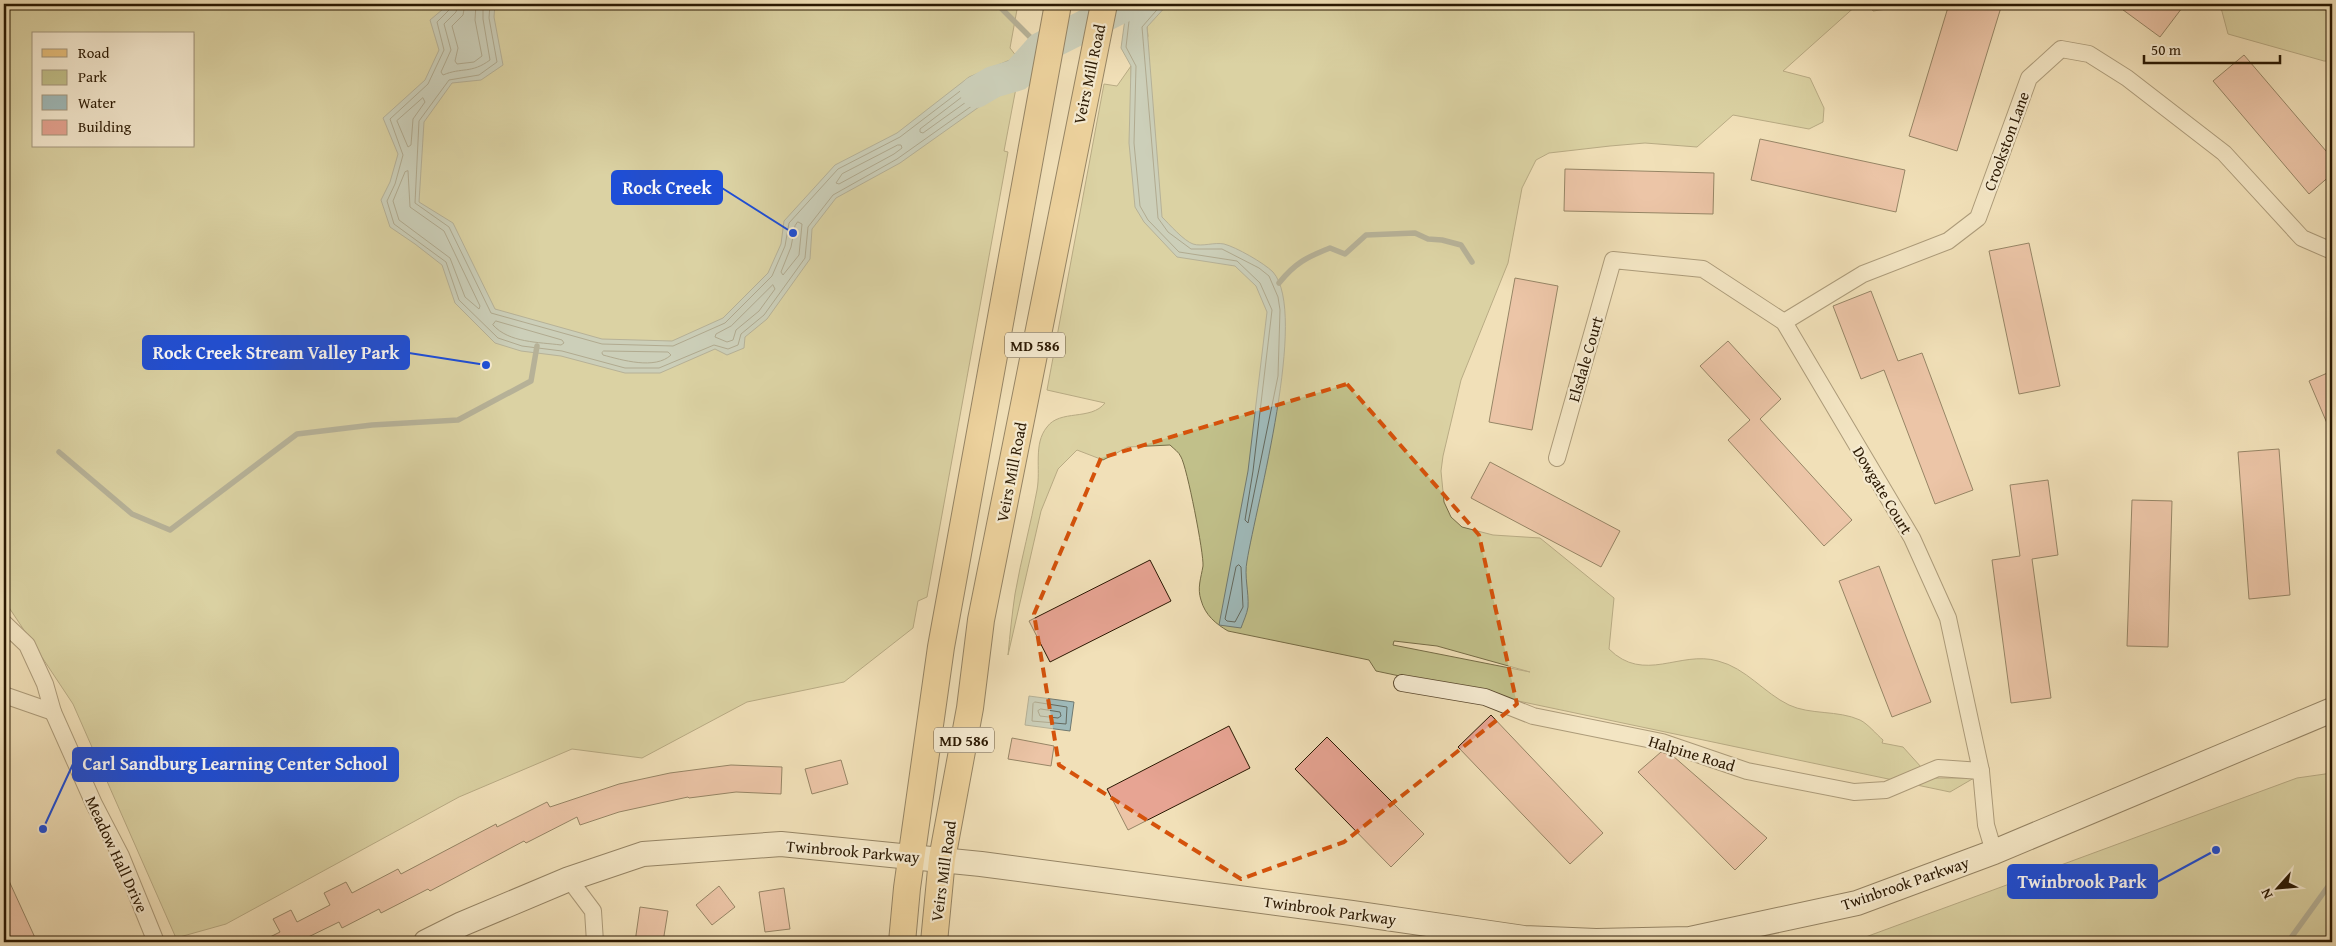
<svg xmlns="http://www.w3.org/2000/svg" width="2336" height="946" font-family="'Gentium Book Plus',serif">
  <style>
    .green { fill: #c1c08a; stroke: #766c46; fill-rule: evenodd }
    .water { fill: #9fbaba; stroke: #707970 }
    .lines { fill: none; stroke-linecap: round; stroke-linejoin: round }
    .shore { stroke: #64695e; stroke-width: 1 }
    .stream { stroke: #707970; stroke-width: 5.5 }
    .river { stroke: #9fbaba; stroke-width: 32 }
    .building { fill: #e7a493; stroke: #2a1802 }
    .street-casing { stroke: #5c4a30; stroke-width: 18 }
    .secondary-casing { stroke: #2a1802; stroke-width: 26 }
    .primary-casing { stroke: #2a1802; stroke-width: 28 }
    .street { stroke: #f6ebd1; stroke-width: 16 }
    .secondary { stroke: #f6ebd1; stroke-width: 24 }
    .primary { stroke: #e8c07c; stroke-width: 26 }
    .marked { fill: none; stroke: #d5520b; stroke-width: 4; stroke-dasharray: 10 6; stroke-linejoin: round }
    .labels { text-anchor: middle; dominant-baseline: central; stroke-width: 4.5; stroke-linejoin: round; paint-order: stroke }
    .shield { fill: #f6ebd1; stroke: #675740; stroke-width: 1 }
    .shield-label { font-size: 15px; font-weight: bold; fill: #2a1802 }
    .street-label { font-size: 16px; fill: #2a1802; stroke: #f6ebd1 }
    .leader { fill: none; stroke: #1d4ed8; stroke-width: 2 }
    .callout-dot { fill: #1d4ed8; stroke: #f6ebd1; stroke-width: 2 }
    .callout { fill: #1d4ed8; stroke: #1d4ed8; stroke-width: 2 }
    .callout-label { font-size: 18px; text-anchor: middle; font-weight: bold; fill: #fff }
  </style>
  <rect width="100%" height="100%" fill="#f1e0b8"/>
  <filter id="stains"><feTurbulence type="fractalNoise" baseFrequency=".004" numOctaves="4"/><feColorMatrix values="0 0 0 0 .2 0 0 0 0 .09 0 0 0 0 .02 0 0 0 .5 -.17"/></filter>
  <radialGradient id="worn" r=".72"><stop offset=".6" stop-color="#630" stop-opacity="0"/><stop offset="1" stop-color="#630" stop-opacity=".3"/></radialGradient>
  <g class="green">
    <path d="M4,4h1014l-8,44 7,9 -9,4 -6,33 14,-6 -12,63 4,1 -81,445 -9,4 -5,27 -69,54 -97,20 -105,56 -70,-9 -113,48 -233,127 -50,14 -103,-234 -69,-104zM34,34h160v112h-160z"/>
    <path d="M1154,4h704l-75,67 27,7 14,30 -1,14 -14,7 -76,-14 -36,32 -52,-4 -35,3 -61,7 -13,7 -14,28 -14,75 -47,117 -18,76 -2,15 3,31 7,15 11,10 31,8 47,3 74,60 -5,51c35,35 71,1 109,12 28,7 46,32 71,44 21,10 49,5 71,15 8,4 16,14 23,20l-1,3 21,4 28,31h43l-24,14 -574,-121 -7,-11 -141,-29c-12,-7 -23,-16 -27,-31 -4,-12 0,-22 2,-34 1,-12 -16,-99 -22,-109 -2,-5 -7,-8 -11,-12l-42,2 -25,13 -26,-10 -19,19 -17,42 -33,144c2,-21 4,-41 7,-61 6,-35 16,-70 22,-104 4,-21 -4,-46 10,-63 13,-18 44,-6 58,-24l-58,-13 57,-306 13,2 14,-20v22l17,-52 -1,-9zM1394,641l43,5 93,26 -137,-27z"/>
    <polygon points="1869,4 1921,4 1873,11"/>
    <polygon points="2220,4 2332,4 2332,61 2324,61 2228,34"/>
    <polygon points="2332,773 2332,933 2326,942 1852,942 2297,778"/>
  </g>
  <g class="water">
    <polygon points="449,4 495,4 494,17 503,65 481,80 452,83 424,122 419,202 453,223 495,309 602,339 672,341 723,318 768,273 781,244 784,221 835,165 897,133 969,77 1017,57 1016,88 986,102 900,163 836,198 812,229 810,259 767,319 745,337 744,348 727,355 715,349 660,373 625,373 561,356 521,351 495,343 455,303 442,265 415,244 390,227 381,200 390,182 398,154 383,118 425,80 439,50 430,20"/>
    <path d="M1127,4h41l-21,23 15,190c7,7 22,24 31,27 9,3 21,-2 31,0 12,3 40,19 49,28 36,41 -17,234 -26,289 -3,15 2,31 1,46 -1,7 -5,15 -7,21l-22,-3 29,-154 19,-159 -11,-26 -21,-20 -58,-9 -33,-35 -9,-15 -6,-64 2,-77 -10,-18z"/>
    <polygon points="1029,696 1074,702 1070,731 1025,725"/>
  </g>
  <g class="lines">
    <g class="shore">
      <polyline points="452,4 450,9 437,22 444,50 428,84 390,119 403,155 395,184 387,201 394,224 446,262 459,300 498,338 522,346 562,351 625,368 659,368 714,345 728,349 738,345 741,334 764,315 805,258 808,227 833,195 897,159 983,98 1011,83 1012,68 1009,66 972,82 900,137 838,169 789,223 785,246 772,276 725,323 673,346 602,344 491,313 449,227 415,203 419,121 449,80 479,75 497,62 489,18 490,4"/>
      <path d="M458,4l-2,8 -12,12 7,26 -10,22 2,3c19,-8 28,-1 47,-15l-7,-41v-15"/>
      <polyline points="465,4 463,15 452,26 458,48 455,61 457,64 474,62 482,56 475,20 476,4"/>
      <polyline points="1131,4 1126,47 1136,66 1134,143 1140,206 1148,220 1179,252 1237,261 1260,283 1272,310 1253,471 1245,520 1248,523 1278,376 1280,310 1278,297 1269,276 1259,268 1222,249 1191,249 1168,232 1158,218 1142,27 1162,4"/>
      <polygon points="1002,75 1005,77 1004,81 980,92 923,133 920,132 920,129 975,87"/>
      <polygon points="423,98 425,102 413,119 411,145 408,147 397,121"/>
      <polygon points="898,145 901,145 902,148 894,154 839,184 836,183 842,174"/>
      <polygon points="408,171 410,207 444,231 480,306 479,309 465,297 450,258 399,220 393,201 405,172"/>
      <polygon points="798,222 802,224 799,255 783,275 781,272 791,247 795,226"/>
      <polygon points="773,285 775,289 759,311 736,330 733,340 727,342 715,337 716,334 731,326"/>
      <path d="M496,321l66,19 2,3 -3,2c-22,-3 -52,-2 -68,-20z"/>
      <path d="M604,351l64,1 3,3c-16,15 -49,5 -68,0l-1,-2z"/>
      <polygon points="1239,565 1241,567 1243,607 1235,622 1227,621 1225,619 1236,567"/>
      <polygon points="1035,702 1067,707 1066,724 1032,721 1033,704"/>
      <polygon points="1041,709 1060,712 1061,716 1058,718 1040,716 1038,711"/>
    </g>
    <g class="stream">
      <polyline points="1002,4 1001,8 1041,48"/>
      <path d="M1279,283c16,-20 28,-26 51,-35l15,6 21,-19 49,-2 13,6 14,1 19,5 11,17"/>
      <polyline points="59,452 132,514 170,530 297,434 372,425 458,420 531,381 537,346"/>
      <polyline points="2288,942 2332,881"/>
    </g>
    <polyline class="river" points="976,92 993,82 1017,75 1041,48 1128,4"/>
  </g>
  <g class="building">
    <polygon points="1949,4 2002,4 1957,151 1909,136"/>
    <polygon points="2115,4 2185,4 2160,37"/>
    <polygon points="2244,55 2332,158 2332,174 2309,194 2213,81"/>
    <polygon points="1760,139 1905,170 1896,212 1751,180"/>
    <polygon points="1565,169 1714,173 1713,214 1564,211"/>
    <polygon points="2029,243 2060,386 2019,394 1989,251"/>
    <polygon points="1515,278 1558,286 1532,430 1489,422"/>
    <polygon points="1871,291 1898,361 1922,353 1973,490 1935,504 1884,370 1861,379 1833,306"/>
    <polygon points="1728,341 1781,399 1760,419 1852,520 1824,546 1728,440 1750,420 1700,366"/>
    <polygon points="2332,371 2332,435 2309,381"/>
    <polygon points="2279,449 2290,595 2249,599 2238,452"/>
    <polygon points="1490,462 1620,531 1601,567 1471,498"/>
    <polygon points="2048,480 2058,555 2032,559 2051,698 2011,703 1992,560 2020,556 2010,485"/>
    <polygon points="2132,500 2172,501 2168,647 2127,646"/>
    <polygon points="1150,560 1171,601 1050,662 1029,621"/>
    <polygon points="1879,566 1931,702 1892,717 1839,581"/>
    <polygon points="1491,715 1603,833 1570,864 1458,747"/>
    <polygon points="1229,726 1250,768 1128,830 1107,789"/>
    <polygon points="1327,737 1424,834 1391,867 1295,769"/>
    <polygon points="1012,738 1054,746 1051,766 1008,759"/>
    <polygon points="1661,752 1673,756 1767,838 1735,870 1638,772"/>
    <polygon points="841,760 848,784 812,794 805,769"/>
    <polygon points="731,765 782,767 781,794 736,792 689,798 688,797 619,812 580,825 577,817 526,843 524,841 430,891 428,889 381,913 379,909 342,928 339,922 298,942 260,942 280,932 273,919 291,910 297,922 330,905 324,893 346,882 352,893 398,869 401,874 496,824 497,827 547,802 550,807 619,784 670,773"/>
    <polygon points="4,870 37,942 4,942"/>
    <polygon points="719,886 735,907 712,925 696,905"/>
    <polygon points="784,888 790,929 765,932 759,892"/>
    <polygon points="640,907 668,911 663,942 635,942"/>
  </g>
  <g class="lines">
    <defs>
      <g id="street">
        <polyline points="1784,322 1863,274 1948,241 1978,218 2029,78 2061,49 2089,54 2127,78 2224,153 2302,238 2332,251"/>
        <polyline points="1557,458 1613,260 1703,269 1784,322 1912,538 1948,618 1981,771 1986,825 1994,852"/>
        <polyline points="4,623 27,645 45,684 53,712 94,804 121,856 156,942"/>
        <polyline points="1402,683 1485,697 1533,716 1662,742 1747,771 1854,792 1886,790 1938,768 1981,771"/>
        <polyline points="4,695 53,712"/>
        <polyline points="569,879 593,911 595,942"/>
      </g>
      <polyline id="secondary" points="426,942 462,924 569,879 643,854 781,844 981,864 1352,913 1524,938 1596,941 1690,939 1857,903 1994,852 2332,710"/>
      <g id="primary">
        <polyline points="902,942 907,888 941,647 1058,4"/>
        <polyline points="934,942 942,859 970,708 981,620 1104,4"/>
      </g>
    </defs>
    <use href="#street" class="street-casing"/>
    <use href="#secondary" class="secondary-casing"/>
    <use href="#primary" class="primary-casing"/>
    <use href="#street" class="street"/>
    <use href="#secondary" class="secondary"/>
    <use href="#primary" class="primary"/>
  </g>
  <path d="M0 0H2336V946H0ZM1347,384l132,151 38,169 -173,138 -103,37 -182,-114 -25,-151 67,-156z" fill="#f1e0b8" fill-opacity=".55" fill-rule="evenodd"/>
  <path class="marked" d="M1347,384l132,151 38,169 -173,138 -103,37 -182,-114 -25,-151 67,-156z"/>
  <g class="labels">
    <g class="shield">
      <rect x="1005" y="332.5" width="60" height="25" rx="4"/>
      <rect x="934" y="727.5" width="60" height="25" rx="4"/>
    </g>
    <g class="shield-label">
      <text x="1035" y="345">MD 586</text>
      <text x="964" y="740">MD 586</text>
    </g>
    <g class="street-label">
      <text transform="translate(1089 74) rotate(-78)">Veirs Mill Road</text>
      <text transform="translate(2006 141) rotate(-70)">Crookston Lane</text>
      <text transform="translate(1585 359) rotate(-74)">Elsdale Court</text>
      <text transform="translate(1011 472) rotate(-79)">Veirs Mill Road</text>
      <text transform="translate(1883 490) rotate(59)">Dowgate Court</text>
      <text transform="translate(1692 753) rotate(17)">Halpine Road</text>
      <text transform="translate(853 851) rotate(5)">Twinbrook Parkway</text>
      <text transform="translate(117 854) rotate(65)">Meadow Hall Drive</text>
      <text transform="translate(943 871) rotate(-82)">Veirs Mill Road</text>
      <text transform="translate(1905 883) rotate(-19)">Twinbrook Parkway</text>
      <text transform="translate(1330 910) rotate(8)">Twinbrook Parkway</text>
    </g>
  </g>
  <path class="leader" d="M793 233L722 188M486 365L409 353M43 829L73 764M2216 850L2157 882"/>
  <g class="callout-dot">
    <circle cx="793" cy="233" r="5"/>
    <circle cx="486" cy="365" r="5"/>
    <circle cx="43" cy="829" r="5"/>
    <circle cx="2216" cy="850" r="5"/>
  </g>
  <g class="callout">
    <rect x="612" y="171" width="110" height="33" rx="5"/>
    <rect x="143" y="336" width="266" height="33" rx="5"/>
    <rect x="73" y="748" width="325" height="33" rx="5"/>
    <rect x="2008" y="865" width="149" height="33" rx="5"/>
  </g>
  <g class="callout-label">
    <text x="667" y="194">Rock Creek</text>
    <text x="276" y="359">Rock Creek Stream Valley Park</text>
    <text x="235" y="770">Carl Sandburg Learning Center School</text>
    <text x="2082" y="888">Twinbrook Park</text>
  </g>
  <rect width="2336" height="946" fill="none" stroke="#f1e0b8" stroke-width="20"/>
  <rect x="5" y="5" width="2326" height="936" fill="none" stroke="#2a1802" stroke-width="2.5"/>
  <rect x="10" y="10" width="2316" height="926" fill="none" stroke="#2a1802"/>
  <rect x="32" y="32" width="162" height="115" fill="#f6ebd1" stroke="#a4977e"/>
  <rect x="42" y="49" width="25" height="8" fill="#e8c07c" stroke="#a4977e"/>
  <text x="78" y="58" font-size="15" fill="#2a1802">Road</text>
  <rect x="42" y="70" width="25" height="15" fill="#c1c08a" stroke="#a4977e"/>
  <text x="78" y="82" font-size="15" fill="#2a1802">Park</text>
  <rect x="42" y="95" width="25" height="15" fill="#9fbaba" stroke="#a4977e"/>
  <text x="78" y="108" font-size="15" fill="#2a1802">Water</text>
  <rect x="42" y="120" width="25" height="15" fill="#e7a493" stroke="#a4977e"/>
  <text x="78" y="132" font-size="15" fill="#2a1802">Building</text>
  <g transform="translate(2278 888) rotate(243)" stroke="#f6ebd1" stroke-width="4" paint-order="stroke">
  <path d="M0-4L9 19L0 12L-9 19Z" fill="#2a1802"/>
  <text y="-8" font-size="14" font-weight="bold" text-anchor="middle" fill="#2a1802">N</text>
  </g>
  <path d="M2144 55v8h136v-8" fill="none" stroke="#2a1802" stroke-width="2.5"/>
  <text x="2151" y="55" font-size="15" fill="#2a1802" stroke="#f6ebd1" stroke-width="4" paint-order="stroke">50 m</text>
  <rect width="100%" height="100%" filter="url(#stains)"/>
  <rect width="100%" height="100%" fill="url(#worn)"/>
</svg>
